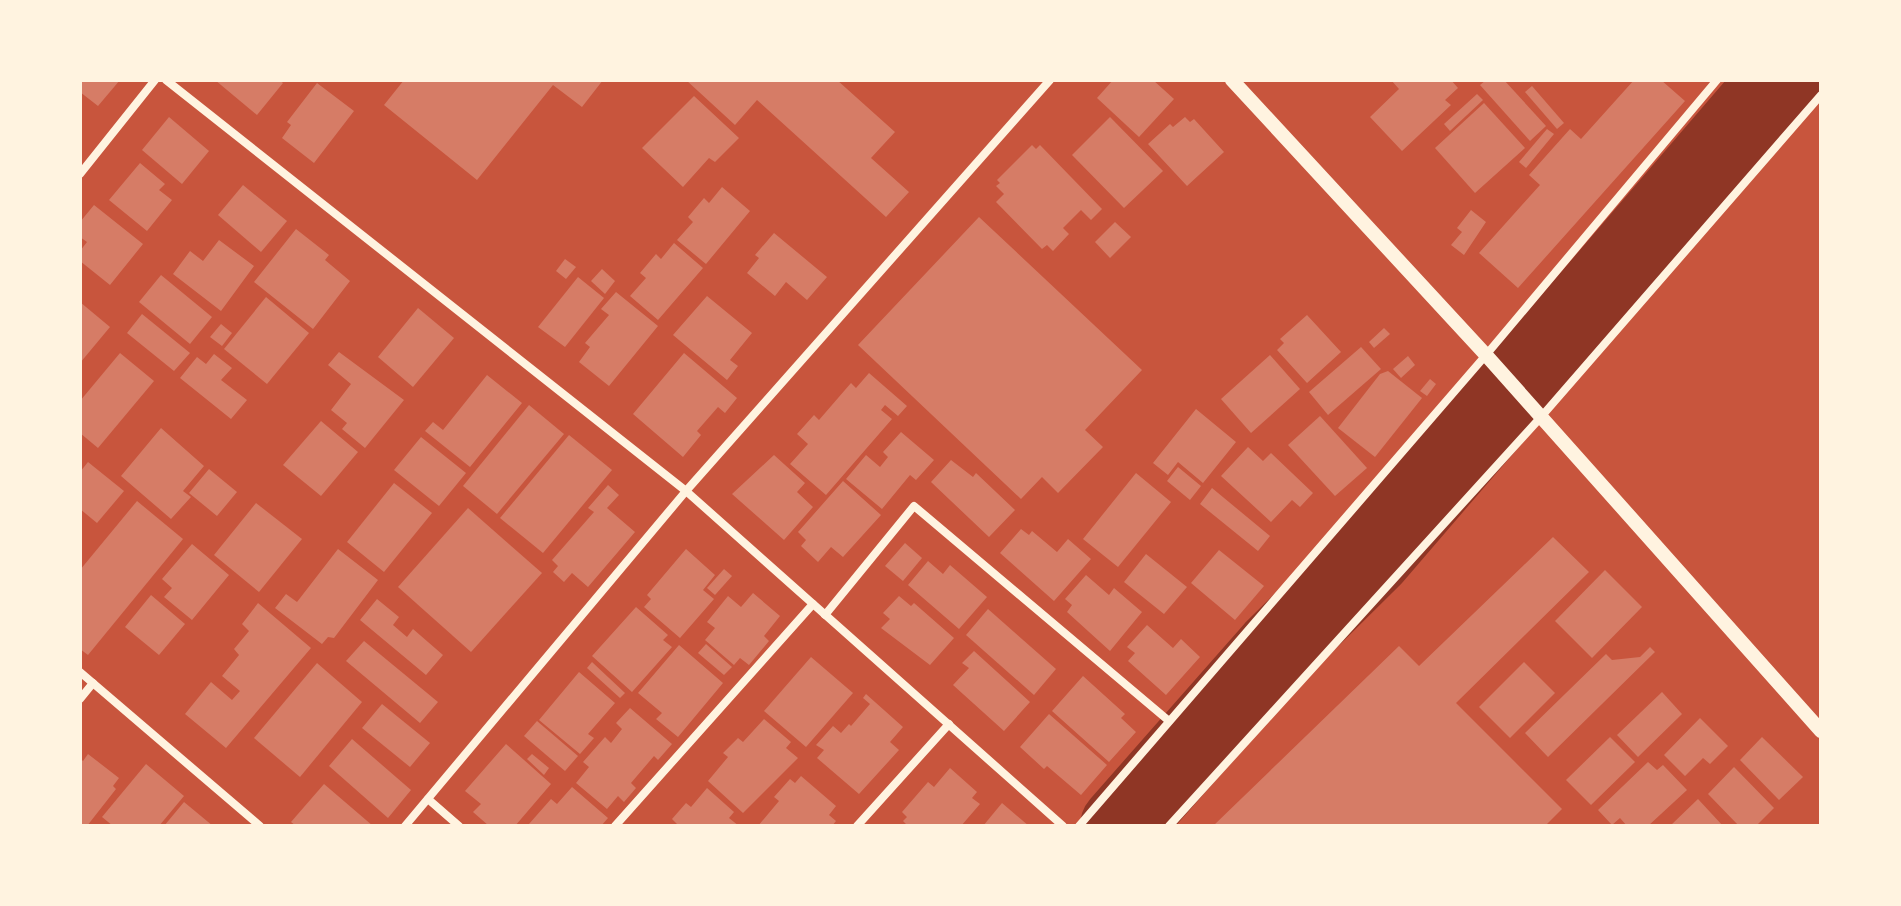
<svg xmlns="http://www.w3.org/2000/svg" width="1901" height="906" font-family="'PT Sans',sans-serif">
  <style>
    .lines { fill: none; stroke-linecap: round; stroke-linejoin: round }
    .river { stroke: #8f3625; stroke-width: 82 }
    .building { fill: #d67c66 }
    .minor { stroke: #fff3e0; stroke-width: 8 }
    .tertiary { stroke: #fff3e0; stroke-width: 14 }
  </style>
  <rect width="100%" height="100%" fill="#c8553d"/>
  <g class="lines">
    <polyline class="river" points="1121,826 1275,651 1372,555 1780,80"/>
  </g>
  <g class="building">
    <polygon points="80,80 120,80 98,106 80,92"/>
    <polygon points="215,80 279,80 283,83 257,115"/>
    <polygon points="404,80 603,80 582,107 553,85 477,180 384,105"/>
    <polygon points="686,80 837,80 895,132 871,158 909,192 886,217 757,100 735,125"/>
    <polygon points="1113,80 1153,80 1174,99 1139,137 1097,98"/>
    <polygon points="1391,80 1451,80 1458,88 1445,100 1451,105 1402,151 1370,117 1399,89"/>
    <polygon points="1486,80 1504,80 1546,126 1530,141 1480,85"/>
    <polygon points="1634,80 1661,80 1685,101 1518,288 1479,253 1540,185 1529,175 1570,129 1581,139"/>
    <polygon points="317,83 354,111 314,163 282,138 291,125 287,122"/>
    <polygon points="1532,86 1564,123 1557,129 1525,92"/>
    <polygon points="1477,94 1483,100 1450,131 1444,124"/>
    <polygon points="694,96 739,138 715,162 709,158 683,187 642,148"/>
    <polygon points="1484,103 1525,148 1475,193 1435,148"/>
    <polygon points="169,117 209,151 182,184 142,150"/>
    <polygon points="1110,117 1163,171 1124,208 1072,155"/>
    <polygon points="1185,117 1190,122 1194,119 1224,152 1187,186 1148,144 1170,124 1173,127"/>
    <polygon points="1547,129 1554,134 1526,168 1519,162"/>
    <polygon points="1032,145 1036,149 1040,145 1102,209 1091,220 1081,210 1063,228 1069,234 1053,251 1047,245 1042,249 996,202 1004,194 996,186 1000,183 997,180"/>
    <polygon points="140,163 165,184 159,190 172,200 147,231 109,200"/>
    <polygon points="243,185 287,221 261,252 218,215"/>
    <polygon points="722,187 750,211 706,264 677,240 693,222 688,217 704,198 709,203"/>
    <polygon points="94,205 143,244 110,285 80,261 80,251 87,242 80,237 80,222"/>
    <polygon points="1471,210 1486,222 1464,255 1451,245 1462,232 1457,228"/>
    <polygon points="979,217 1142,370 1085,430 1103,447 1058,493 1042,477 1021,499 858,345"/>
    <polygon points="1115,222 1131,237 1110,258 1095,242"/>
    <polygon points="296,229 329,255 325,260 350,281 313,329 254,282"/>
    <polygon points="774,233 827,277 807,300 786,282 775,296 747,273 759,258 755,255"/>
    <polygon points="219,240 254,266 221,311 173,274 190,251 203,261"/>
    <polygon points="674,243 703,268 658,320 630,296 646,278 640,273 656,254 661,259"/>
    <polygon points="565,259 576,267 566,279 556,271"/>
    <polygon points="602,269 615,281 605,294 591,281"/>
    <polygon points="161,275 212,317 190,344 139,302"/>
    <polygon points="578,277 604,298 565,347 538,327"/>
    <polygon points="616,292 658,326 609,386 579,362 590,347 585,343 609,315 601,309"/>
    <polygon points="707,296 752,333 730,360 738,366 727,380 673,335"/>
    <polygon points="266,297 309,333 267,384 224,349"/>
    <polygon points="80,302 110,327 80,363"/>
    <polygon points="418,308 454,338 413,387 378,357"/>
    <polygon points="142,314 190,353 174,371 127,333"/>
    <polygon points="1307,315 1341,352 1307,383 1277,350 1284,343 1280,339"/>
    <polygon points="221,324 232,333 222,346 210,337"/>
    <polygon points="1384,328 1390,334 1374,348 1369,342"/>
    <polygon points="1361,347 1381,369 1328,415 1309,392"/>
    <polygon points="339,352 404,400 365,448 342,429 347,423 331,410 351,384 328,365"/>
    <polygon points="120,353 154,381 98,448 80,433 80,401"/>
    <polygon points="684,353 737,398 725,413 718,407 697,431 701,435 683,457 633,414"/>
    <polygon points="214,354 232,368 221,380 247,400 231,419 180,378 197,357 206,364"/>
    <polygon points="1270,355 1300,389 1251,433 1221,399"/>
    <polygon points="1408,356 1415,365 1401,378 1393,369"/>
    <polygon points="1388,371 1422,398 1375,457 1338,428 1380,374"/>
    <polygon points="869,373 907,406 898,416 885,405 881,410 892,419 826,495 790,464 808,444 797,434 814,415 819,420 851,383 856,388"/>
    <polygon points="487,375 522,403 470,467 425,431 433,422 443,430"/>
    <polygon points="1430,379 1436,384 1427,396 1420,391"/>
    <polygon points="529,405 564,434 497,514 463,486"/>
    <polygon points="1196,409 1236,442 1203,483 1178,462 1168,475 1153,463"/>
    <polygon points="1320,416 1367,468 1335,496 1288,445"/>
    <polygon points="321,421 358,452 321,496 283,465"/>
    <polygon points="161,428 204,466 183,491 191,497 171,519 121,476"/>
    <polygon points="901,432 934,460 916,480 910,475 882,509 846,479 866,455 880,467 888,457 883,452"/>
    <polygon points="569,435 612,470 543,553 500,518"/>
    <polygon points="421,437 466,473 439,506 394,470"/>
    <polygon points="1248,447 1263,461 1271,453 1313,493 1300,507 1292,500 1271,522 1221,476"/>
    <polygon points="774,455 805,483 797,492 813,507 784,540 732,494"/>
    <polygon points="951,460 973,477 976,473 1015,510 989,537 931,482"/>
    <polygon points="88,462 124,491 97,523 80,509 80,472"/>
    <polygon points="1178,467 1201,486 1190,500 1167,481"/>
    <polygon points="209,469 237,492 217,516 189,493"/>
    <polygon points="1136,473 1171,502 1118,567 1083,539"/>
    <polygon points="843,481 881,515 843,557 831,547 818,562 801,546 806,540 798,532"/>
    <polygon points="394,483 432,513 384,572 347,542"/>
    <polygon points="608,485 619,495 607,508 635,532 588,587 572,573 564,582 553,572 558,566 552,560 594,512 588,508"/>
    <polygon points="1212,488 1270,536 1258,551 1200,504"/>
    <polygon points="137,501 183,539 88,655 80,649 80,570"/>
    <polygon points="256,503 302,539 259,592 214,555"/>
    <polygon points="468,508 542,573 471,652 398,587"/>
    <polygon points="1021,529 1029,535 1032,531 1057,552 1068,539 1091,559 1054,601 1000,553"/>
    <polygon points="1553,537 1589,572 1456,703 1562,809 1545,826 1213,826 1399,646 1419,666"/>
    <polygon points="905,543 922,558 903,581 885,566"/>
    <polygon points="192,544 229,575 192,620 164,597 172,588 162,579"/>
    <polygon points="338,549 378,580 334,638 328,637 322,644 275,608 286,594 297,602"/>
    <polygon points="686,549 715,575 703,590 714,599 680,638 644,607 651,599 647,595"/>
    <polygon points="1219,550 1264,586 1235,620 1191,583"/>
    <polygon points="1146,554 1187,587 1164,614 1124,582"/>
    <polygon points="928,561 943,574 950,565 987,597 959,629 908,585"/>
    <polygon points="724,569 732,576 715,595 707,588"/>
    <polygon points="1605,570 1642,607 1592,658 1555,621"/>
    <polygon points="1086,575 1109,595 1114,588 1142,612 1110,651 1067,612 1072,605 1065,599"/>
    <polygon points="753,593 780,616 764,636 769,641 749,665 740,658 734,665 705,640 715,628 707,622 728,596 741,607"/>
    <polygon points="151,595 185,624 159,655 125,627"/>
    <polygon points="899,596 911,606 914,603 954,638 930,665 881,628 890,619 883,613"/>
    <polygon points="377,599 399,617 393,625 407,637 413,629 443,655 426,675 360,620"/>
    <polygon points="258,603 311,648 226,748 185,714 211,682 232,700 240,691 222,676 239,655 234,649 249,631 242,624"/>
    <polygon points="636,607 668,635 663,640 672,647 632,692 592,656"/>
    <polygon points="988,609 1056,669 1034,695 966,635"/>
    <polygon points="1147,625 1173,648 1181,639 1200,657 1166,695 1128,661 1135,653 1127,647"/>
    <polygon points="364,641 438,702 420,723 346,661"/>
    <polygon points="706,644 732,667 724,675 698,653"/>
    <polygon points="679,645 723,683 678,737 656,719 662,713 638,693"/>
    <polygon points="1650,647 1655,652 1548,757 1525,733 1606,654 1612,660 1640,657"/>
    <polygon points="974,651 1030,702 1004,731 953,685 969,668 962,663"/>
    <polygon points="811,657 853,693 806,747 764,711"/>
    <polygon points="592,662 625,693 620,698 587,668"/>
    <polygon points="1524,662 1555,693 1510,738 1479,707"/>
    <polygon points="317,663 362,702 300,777 254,738"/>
    <polygon points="579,672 615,703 588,734 594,738 580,754 539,720"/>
    <polygon points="1083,676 1125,714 1121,718 1136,732 1109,762 1052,711"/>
    <polygon points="1662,692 1682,714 1638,757 1617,735"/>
    <polygon points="866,694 903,727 890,742 899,750 859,794 817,758 824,750 816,745 833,726 841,733 849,724 851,726 870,704 863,698"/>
    <polygon points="382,704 430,743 410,767 362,728"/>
    <polygon points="630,708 672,744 658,760 654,756 631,783 636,788 624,802 618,796 607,809 576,783 589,767 583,762 605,737 611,743 622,729 616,723"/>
    <polygon points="1049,714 1107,765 1081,795 1047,766 1044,769 1020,747"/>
    <polygon points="1700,718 1728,746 1710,764 1703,758 1685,776 1664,755"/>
    <polygon points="764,719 791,742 786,748 798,758 743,813 708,781 728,757 723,753 738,738 743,742"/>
    <polygon points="537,721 578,756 565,771 524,736"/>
    <polygon points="1610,737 1635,762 1591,805 1566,780"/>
    <polygon points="1762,737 1803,777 1779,800 1740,760"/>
    <polygon points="352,739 411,790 388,818 329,766"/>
    <polygon points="506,744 551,784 515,826 489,826 473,812 481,804 465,791"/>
    <polygon points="88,754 119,778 113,786 116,789 87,826 80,826 80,758 83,761"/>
    <polygon points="532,754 549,768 544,775 527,759"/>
    <polygon points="1648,762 1657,770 1663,765 1687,790 1648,826 1627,826 1620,818 1612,825 1598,810"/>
    <polygon points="146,764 184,796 159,826 113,826 102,817"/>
    <polygon points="1734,767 1774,808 1756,826 1739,826 1708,794"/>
    <polygon points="950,768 977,792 972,798 980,804 961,826 908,826 903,821 907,817 902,812 928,782 934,787"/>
    <polygon points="801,776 836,806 829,815 836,821 832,826 758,826 779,801 774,797 790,779 795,783"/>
    <polygon points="324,784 373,826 296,826 291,822"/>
    <polygon points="572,787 608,818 601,826 529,824 551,799 557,804"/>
    <polygon points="707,788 734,812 729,818 739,826 679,826 672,819 686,803 691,807"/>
    <polygon points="1698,799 1723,826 1670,826"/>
    <polygon points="184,802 213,826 164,826"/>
    <polygon points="1002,803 1029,826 983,826"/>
  </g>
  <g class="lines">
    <g class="minor">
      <polyline points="166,80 686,491 1063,826"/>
      <polyline points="80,174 155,80"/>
      <polyline points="825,615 914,506 1169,721"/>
      <polyline points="80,672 260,826"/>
      <polyline points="80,699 93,683"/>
      <polyline points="428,799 459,826"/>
      <polyline points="405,826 686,491 1050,80"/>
      <polyline points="615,826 813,604"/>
      <polyline points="857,826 949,724"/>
      <polyline points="1079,826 1486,355 1717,80"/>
      <polyline points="1169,826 1541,417 1821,95"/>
    </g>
    <polyline class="tertiary" points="1232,80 1486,355 1821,731"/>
  </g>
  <rect width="1901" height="906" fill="none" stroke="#fff3e0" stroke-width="164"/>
</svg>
